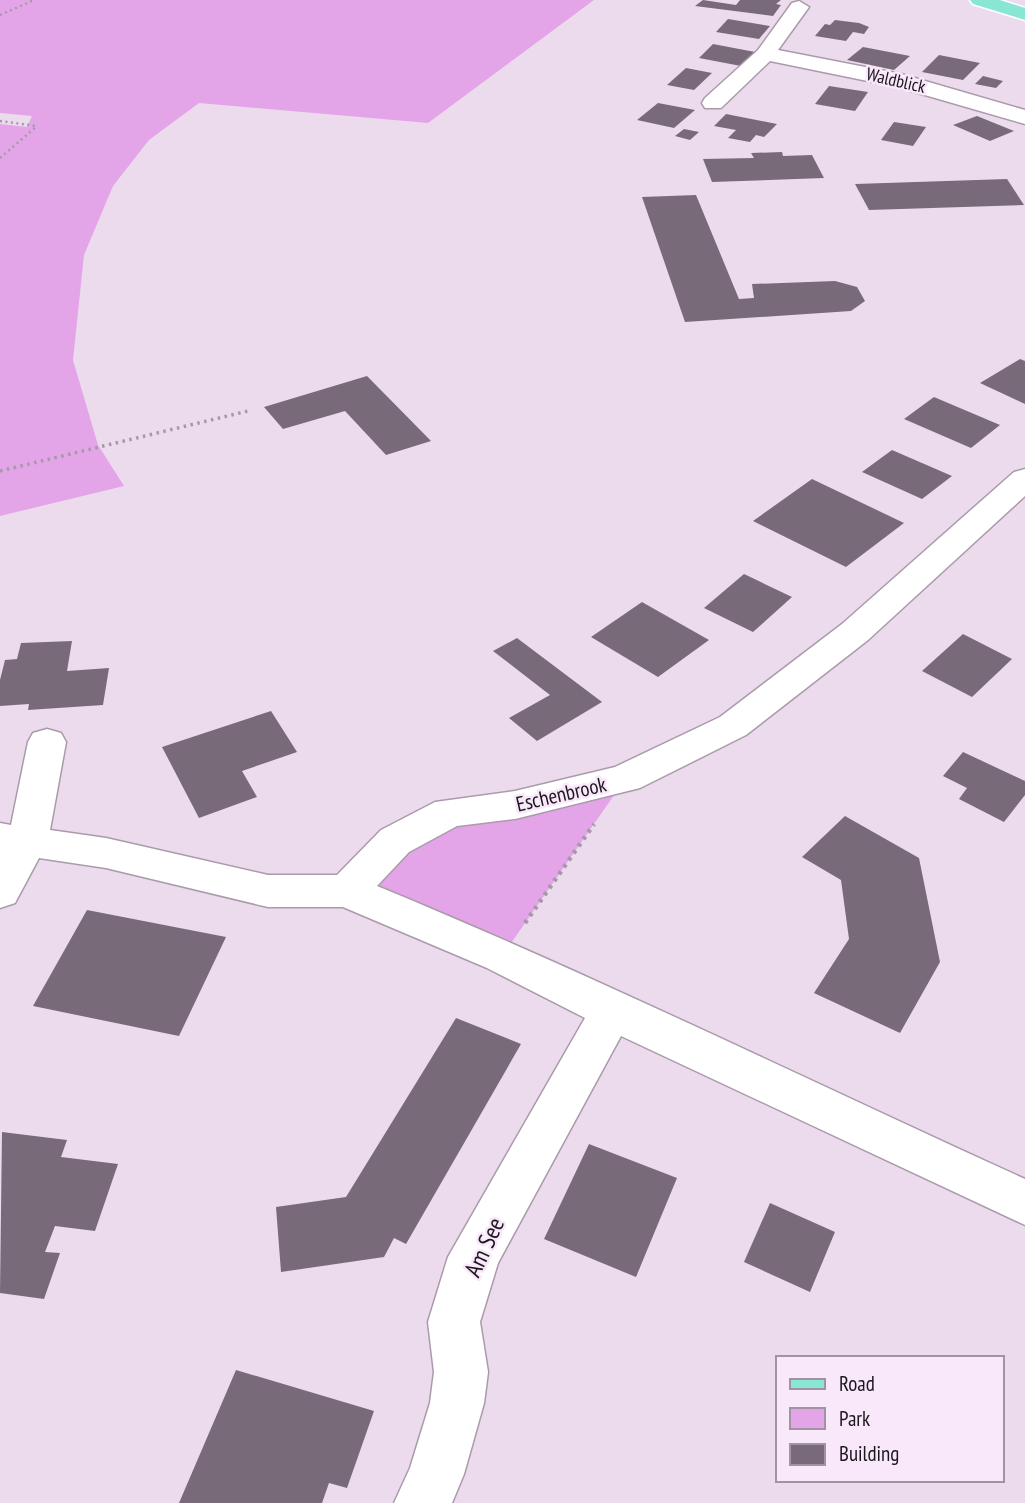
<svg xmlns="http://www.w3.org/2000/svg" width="1025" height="1503" font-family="'PT Sans Narrow',sans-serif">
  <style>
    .green { fill: #e3a5e8 }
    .building { fill: #796a7a }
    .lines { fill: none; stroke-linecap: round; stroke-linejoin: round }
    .minor-casing { stroke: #aa9bab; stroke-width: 3 }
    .major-casing { stroke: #fff; stroke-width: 3 }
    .path-far2 { stroke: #a699a7; stroke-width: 2.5; stroke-dasharray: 2 3.5; stroke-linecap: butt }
    .path-far1 { stroke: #a699a7; stroke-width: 3.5; stroke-dasharray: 2.5 4.5; stroke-linecap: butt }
    .path { stroke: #a699a7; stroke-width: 4.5; stroke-dasharray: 3.5 5; stroke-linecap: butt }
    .minor { fill: #fff; fill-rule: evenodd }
    .major { fill: #88e6d3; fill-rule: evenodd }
    .labels { text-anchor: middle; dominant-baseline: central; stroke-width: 5; stroke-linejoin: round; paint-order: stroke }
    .far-street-label { font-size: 18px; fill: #1c161d; stroke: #f9e8fa }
    .street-label { font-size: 21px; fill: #1c161d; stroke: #f9e8fa }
    .near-street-label { font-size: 24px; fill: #1c161d; stroke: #f9e8fa }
  </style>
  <rect width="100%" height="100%" fill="#ecdbed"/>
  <g class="green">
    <polygon points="0,0 594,0 428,123 199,103 149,140 113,186 84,255 73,360 98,445 124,486 0,516 0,124 27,127 32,116 0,113"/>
    <polygon points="626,778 502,956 347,891 395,841"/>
  </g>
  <g class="building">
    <polygon points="703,0 736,5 740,0 781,0 776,4 781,5 773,16 695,6"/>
    <polygon points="728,19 770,26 759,39 716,32"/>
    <polygon points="835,20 859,23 869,27 864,34 853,32 846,41 815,36 825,24 830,25"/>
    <polygon points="713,44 755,52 741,66 699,58"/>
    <polygon points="863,47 910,56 894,70 847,60"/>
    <polygon points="939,55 980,63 963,80 922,72"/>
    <polygon points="686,68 712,73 694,90 667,85"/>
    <polygon points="983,76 1003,81 996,88 975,84"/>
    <polygon points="829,86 868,92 855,111 815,104"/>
    <polygon points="658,103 695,110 674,128 637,120"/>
    <polygon points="726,114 777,124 764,137 756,135 750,142 728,138 736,130 714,126"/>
    <polygon points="977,116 1014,131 990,141 953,125"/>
    <polygon points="894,122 926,127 913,146 881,140"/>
    <polygon points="684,129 699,132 690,140 675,136"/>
    <polygon points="782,152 783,156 812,155 824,178 712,182 703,159 754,158 751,153"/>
    <polygon points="1007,179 1024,205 869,210 855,184"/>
    <polygon points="696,195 739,299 754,298 752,284 835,281 857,287 865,301 851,311 685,322 642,197"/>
    <polygon points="1020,359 1025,361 1025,404 980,383"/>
    <polygon points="367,376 431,441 386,455 345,411 283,429 264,407"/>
    <polygon points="934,397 1000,425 971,448 904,419"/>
    <polygon points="892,450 952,476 922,499 862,472"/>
    <polygon points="812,479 904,523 846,567 753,521"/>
    <polygon points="744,574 792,597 753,632 704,608"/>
    <polygon points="642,602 709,640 658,677 591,637"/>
    <polygon points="963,634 1012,659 972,697 922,671"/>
    <polygon points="517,638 602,702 537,741 509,718 550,695 493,651"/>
    <polygon points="72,641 67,671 109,668 103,705 28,710 29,704 0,706 0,680 5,660 17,659 21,643"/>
    <polygon points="271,711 297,752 242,771 257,797 199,818 162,747"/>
    <polygon points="963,752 1025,781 1025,795 1004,822 959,799 967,788 943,776"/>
    <polygon points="845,816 919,858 940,962 900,1033 814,993 849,939 841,880 802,857"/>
    <polygon points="87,910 226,937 179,1036 33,1006"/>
    <polygon points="456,1018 521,1044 406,1244 394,1238 384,1257 281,1272 276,1207 346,1197"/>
    <polygon points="2,1132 67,1140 61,1157 118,1164 95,1231 55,1226 45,1252 60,1253 44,1299 0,1293"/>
    <polygon points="589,1144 677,1178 636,1277 544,1239"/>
    <polygon points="770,1203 835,1232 810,1292 744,1262"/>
    <polygon points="236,1370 374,1411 347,1488 329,1483 322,1503 179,1503"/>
  </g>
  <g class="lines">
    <defs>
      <g id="minor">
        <polygon points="799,1 809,7 778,50 901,74 1025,110 1025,124 897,87 770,61 721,108 705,108 702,103 705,98 758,50 792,3"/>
        <path d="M1025,469v27l-157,144 -122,95 -106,53 -125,31 -58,7 -48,26 -32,34c219,90 432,195 648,293v46l-404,-189 -123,227 -18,59 8,50 -4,31 -20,71 -12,29h-58l16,-35 20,-65 4,-31 -6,-50 20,-65 137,-239 -98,-50 -144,-61h-75l-162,-39 -67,-10 -24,45 -15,5v-85l11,2 17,-83 5,-9 14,-4 14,4 5,9 -16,88 56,8 162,37h69l44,-45 54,-28 80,-11 100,-24 105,-50 122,-93 172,-152z"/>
      </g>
      <polygon id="major" points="970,0 1000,0 1025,8 1025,20 973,4"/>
    </defs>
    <use href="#minor" class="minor-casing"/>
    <use href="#major" class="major-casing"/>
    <g class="path-far2">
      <polyline points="0,15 34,0"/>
      <polyline points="0,121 36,126"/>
      <polyline points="0,158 37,126"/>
    </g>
    <polyline class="path-far1" points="0,471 248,411"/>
    <polyline class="path" points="525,923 594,824"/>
    <use href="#minor" class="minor"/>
    <use href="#major" class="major"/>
  </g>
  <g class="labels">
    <g class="far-street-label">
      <text transform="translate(896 80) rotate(13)">Waldblick</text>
    </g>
    <g class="street-label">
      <text transform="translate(561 794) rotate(-13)">Eschenbrook</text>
    </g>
    <g class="near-street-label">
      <text transform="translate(484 1247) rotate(-65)">Am See</text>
    </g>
  </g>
  <rect x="776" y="1356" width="228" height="126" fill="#f9e8fa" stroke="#a194a2" stroke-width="2"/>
  <rect x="790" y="1379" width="35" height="10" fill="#88e6d3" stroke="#a194a2" stroke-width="2"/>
  <text x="839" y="1391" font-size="21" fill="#1c161d">Road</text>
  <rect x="790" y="1408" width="35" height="21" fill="#e3a5e8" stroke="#a194a2" stroke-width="2"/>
  <text x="839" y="1426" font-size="21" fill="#1c161d">Park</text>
  <rect x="790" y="1444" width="35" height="21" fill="#796a7a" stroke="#a194a2" stroke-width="2"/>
  <text x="839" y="1461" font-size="21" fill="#1c161d">Building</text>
</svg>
